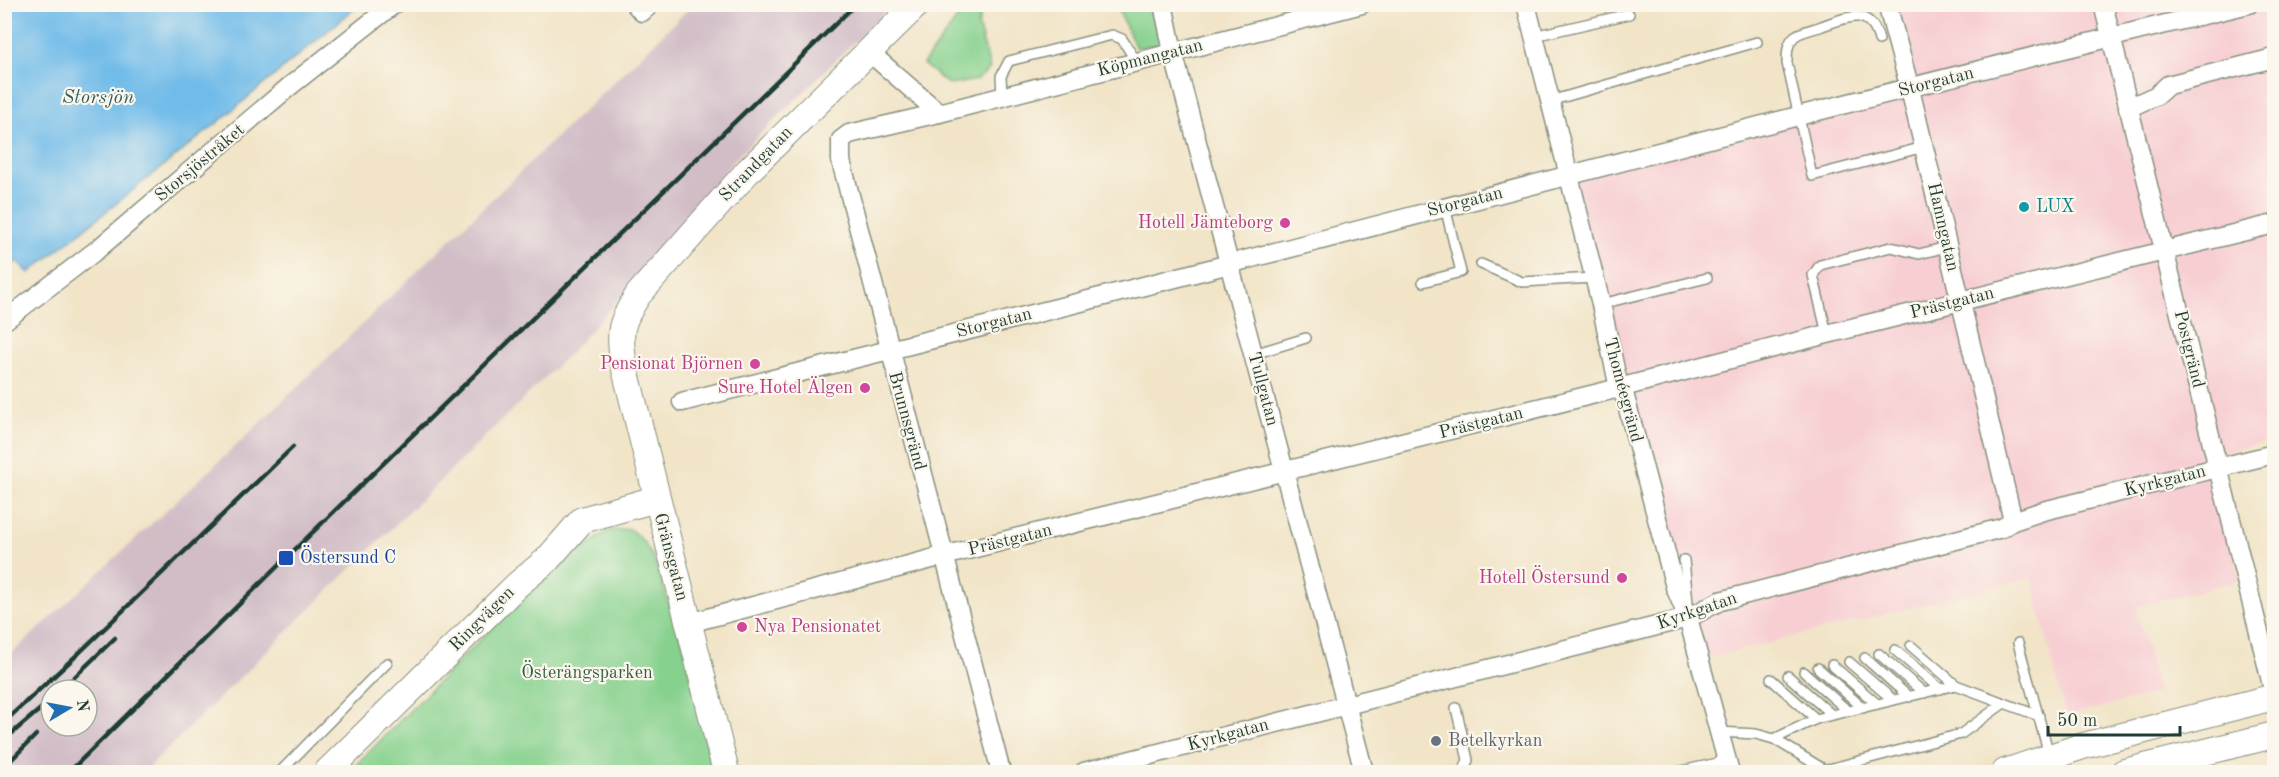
<svg xmlns="http://www.w3.org/2000/svg" width="2279" height="777" font-family="'Old Standard TT',serif">
  <style>
    .built { fill: #f7cfd3 }
    .industrial { fill: #d2bdc7; fill-rule: evenodd }
    .green { fill: #87d18e; stroke: #538761; stroke-width: 1.5 }
    .water { fill: #70bbe9; stroke: #487c8e; stroke-width: 1.5 }
    .lines { fill: none; stroke-linecap: round; stroke-linejoin: round }
    .lane-casing { stroke: #88907e; stroke-width: 12 }
    .street-casing { stroke: #88907e; stroke-width: 21 }
    .secondary-casing { stroke: #88907e; stroke-width: 28 }
    .lane { stroke: #fff; stroke-width: 9 }
    .street { stroke: #fff; stroke-width: 18 }
    .secondary { stroke: #fff; stroke-width: 26 }
    .rail { stroke: #1f3d34; stroke-width: 4.5 }
    .culture-dot { fill: #0f9aa8; stroke: #fbf7ec; stroke-width: 2 }
    .hotel-dot { fill: #d1479c; stroke: #fbf7ec; stroke-width: 2 }
    .transit-dot { fill: #1a4fb4; stroke: #fbf7ec; stroke-width: 2 }
    .worship-dot { fill: #6b7280; stroke: #fbf7ec; stroke-width: 2 }
    .labels { text-anchor: middle; dominant-baseline: central; stroke-width: 4.5; stroke-linejoin: round; paint-order: stroke }
    .street-label { font-size: 18px; fill: #1f3d34; stroke: #fbf7ec }
    .culture-label { font-size: 18px; fill: #0d838f; stroke: #fbf7ec; text-anchor: start }
    .hotel-label { font-size: 18px; fill: #b23c85; stroke: #fbf7ec; text-anchor: end }
    .transit-label { font-size: 18px; fill: #164399; stroke: #fbf7ec; text-anchor: start }
    .park-label { font-size: 18px; fill: #345b46; stroke: #fbf7ec }
    .worship-label { font-size: 18px; fill: #5b616d; stroke: #fbf7ec; text-anchor: start }
    .water-label { font-size: 20px; font-style: italic; fill: #335c61; stroke: #fbf7ec }
  </style>
  <rect width="100%" height="100%" fill="#fbf7ec"/>
  <filter id="ink" filterUnits="userSpaceOnUse"><feTurbulence type="fractalNoise" baseFrequency=".0167" numOctaves="2"/><feDisplacementMap in="SourceGraphic" scale="12" xChannelSelector="R" yChannelSelector="G"/><feConvolveMatrix kernelMatrix="1 2 1 2 8 2 1 2 1" color-interpolation-filters="sRGB"/></filter>
  <filter id="wash" filterUnits="userSpaceOnUse"><feTurbulence type="fractalNoise" baseFrequency=".008" numOctaves="4" result="noise"/><feDisplacementMap in="SourceGraphic" scale="24" xChannelSelector="R" yChannelSelector="G"/><feGaussianBlur stdDeviation="1.35" result="paint"/><feColorMatrix in="noise" values="0 0 0 0 0 0 0 0 0 0 0 0 0 0 0 0 0 1.4 0 .05"/><feComposite in="paint" operator="in"/></filter>
  <g filter="url(#wash)">
    <rect width="100%" height="100%" fill="#f1e4c7"/>
    <polygon class="built" points="1891,5 2274,5 2274,440 2210,456 2241,580 2136,607 2158,693 2066,716 2031,578 1693,662 1572,179 1913,93"/>
    <path class="industrial" d="M692,5h200l-155,152 -111,134 -58,64 -424,417h-139v-112l234,-217 411,-396zM51,690h36v36h-36z"/>
    <g class="green">
      <polygon points="968,4 998,5 983,8 978,25 990,68 977,80 949,85 923,64"/>
      <polygon points="1116,5 1157,5 1166,43 1136,48"/>
      <polygon points="630,529 643,541 653,557 684,647 713,772 349,772 526,594 607,531"/>
    </g>
    <polygon class="water" points="5,4 359,4 359,5 216,124 29,273 17,261 5,270"/>
  </g>
  <g filter="url(#ink)">
    <g class="lines">
      <defs>
        <g id="lane">
          <polyline points="1534,36 1629,14"/>
          <path d="M1879,40c-9,-34 -32,-23 -57,-14 -7,3 -21,5 -27,10 -8,7 -8,17 -8,27l25,113 112,-29"/>
          <polyline points="1002,96 1001,76 1009,61 1112,35 1122,39 1136,61"/>
          <polyline points="1550,101 1757,42"/>
          <polyline points="1481,264 1522,282 1594,278"/>
          <polyline points="1423,282 1461,272 1445,207"/>
          <polyline points="1601,304 1707,278"/>
          <polyline points="1827,334 1813,275 1820,265 1891,247 1919,254 1947,247"/>
          <polyline points="1254,354 1306,338"/>
          <polyline points="1684,560 1688,603"/>
          <polyline points="2018,643 2054,772"/>
          <polyline points="1911,646 1956,685"/>
          <polyline points="1895,650 1940,689"/>
          <polyline points="1879,654 1924,693"/>
          <polyline points="1865,658 1909,697"/>
          <polyline points="1849,662 1893,700"/>
          <polyline points="1832,665 1877,704"/>
          <polyline points="1818,668 1863,708"/>
          <polyline points="1804,672 1848,711"/>
          <polyline points="1788,676 1832,715"/>
          <polyline points="1771,679 1816,719"/>
          <polyline points="1456,708 1468,760 1463,772"/>
          <polyline points="1719,732 1756,734 1774,739 1816,719 1956,685 2039,716"/>
          <polyline points="1774,739 1825,770 1961,734 2004,703"/>
          <polyline points="283,772 281,771 387,663"/>
          <polyline points="1677,772 1727,761"/>
        </g>
        <g id="street">
          <polyline points="635,4 642,12 651,4"/>
          <polyline points="1163,4 1173,52 1364,772"/>
          <polyline points="1526,4 1601,304 1619,388 1625,397 1675,587 1688,618 1730,772"/>
          <polyline points="1887,4 1910,89 2013,521"/>
          <polyline points="2103,4 2274,693"/>
          <polyline points="869,52 939,113"/>
          <polyline points="2128,108 2157,95 2168,85 2274,58"/>
          <polyline points="4,321 98,249 290,86 394,4"/>
          <path d="M682,402c184,-47 368,-91 551,-139 338,-88 676,-178 1016,-259"/>
          <polyline points="689,623 943,556 1619,388 1827,334 2274,224"/>
          <polyline points="1001,772 841,161 841,140 849,134 939,113 1362,4"/>
          <polyline points="1084,772 1688,618 1720,601 2002,528 2013,521 2043,511 2274,454"/>
        </g>
        <g id="secondary">
          <polyline points="327,772 517,585 547,560 582,520 656,499"/>
          <path d="M726,772l-102,-407c-6,-33 -4,-42 14,-70l111,-125 168,-166"/>
          <polyline points="2005,772 2083,746 2274,697"/>
          <polyline points="2124,772 2274,735"/>
        </g>
      </defs>
      <use href="#lane" class="lane-casing"/>
      <use href="#street" class="street-casing"/>
      <use href="#secondary" class="secondary-casing"/>
      <use href="#lane" class="lane"/>
      <use href="#street" class="street"/>
      <use href="#secondary" class="secondary"/>
      <g class="rail">
        <polyline points="61,690 115,638"/>
        <polyline points="4,722 78,654 293,447"/>
        <polyline points="4,740 51,700"/>
        <polyline points="4,767 36,735"/>
        <polyline points="69,772 280,564 856,4"/>
      </g>
    </g>
  </g>
  <circle class="culture-dot" cx="2024" cy="207" r="6"/>
  <g class="hotel-dot">
    <circle cx="1285" cy="223" r="6"/>
    <circle cx="755" cy="364" r="6"/>
    <circle cx="865" cy="388" r="6"/>
    <circle cx="1622" cy="578" r="6"/>
    <circle cx="742" cy="627" r="6"/>
  </g>
  <rect class="transit-dot" x="278" y="550" width="16" height="16" rx="3"/>
  <circle class="worship-dot" cx="1436" cy="741" r="6"/>
  <g class="labels">
    <g class="street-label">
      <text transform="translate(1150 58) rotate(-14)">Köpmangatan</text>
      <text transform="translate(1936 82) rotate(-14)">Storgatan</text>
      <text transform="translate(200 163) rotate(-40)">Storsjöstråket</text>
      <text transform="translate(756 164) rotate(-46)">Strandgatan</text>
      <text transform="translate(1465 202) rotate(-14)">Storgatan</text>
      <text transform="translate(1943 227) rotate(77)">Hamngatan</text>
      <text transform="translate(1952 303) rotate(-14)">Prästgatan</text>
      <text transform="translate(994 323) rotate(-14)">Storgatan</text>
      <text transform="translate(2189 349) rotate(76)">Postgränd</text>
      <text transform="translate(1263 389) rotate(75)">Tullgatan</text>
      <text transform="translate(1623 390) rotate(75)">Thoméegränd</text>
      <text transform="translate(907 421) rotate(75)">Brunnsgränd</text>
      <text transform="translate(1481 423) rotate(-14)">Prästgatan</text>
      <text transform="translate(2165 481) rotate(-14)">Kyrkgatan</text>
      <text transform="translate(1010 540) rotate(-14)">Prästgatan</text>
      <text transform="translate(671 557) rotate(75)">Gränsgatan</text>
      <text transform="translate(1697 611) rotate(-19)">Kyrkgatan</text>
      <text transform="translate(482 619) rotate(-45)">Ringvägen</text>
      <text transform="translate(1228 735) rotate(-15)">Kyrkgatan</text>
    </g>
    <g class="culture-label">
      <text x="2036" y="207">LUX</text>
    </g>
    <g class="hotel-label">
      <text x="1273" y="223">Hotell Jämteborg</text>
      <text x="743" y="364">Pensionat Björnen</text>
      <text x="853" y="388">Sure Hotel Älgen</text>
      <text x="1610" y="578">Hotell Östersund</text>
      <text x="754" y="627" text-anchor="start">Nya Pensionatet</text>
    </g>
    <g class="transit-label">
      <text x="300" y="558">Östersund C</text>
    </g>
    <g class="park-label">
      <text x="587" y="673">Österängsparken</text>
    </g>
    <g class="worship-label">
      <text x="1448" y="741">Betelkyrkan</text>
    </g>
    <g class="water-label">
      <text x="98" y="98">Storsjön</text>
    </g>
  </g>
  <rect width="2279" height="777" fill="none" stroke="#fbf7ec" stroke-width="24"/>
  <g transform="translate(69 708) rotate(80)"><circle r="28" fill="#fbf7ec" stroke="#a3ada2" stroke-width="1.5"/>
  <path d="M0-4.5L10 22L0 15L-10 22Z" fill="#1f6fb2"/>
  <text y="-9" font-size="16" font-weight="bold" text-anchor="middle" fill="#1f3d34">N</text>
  </g>
  <path d="M2048 726v9h132v-9" fill="none" stroke="#1f3d34" stroke-width="3"/>
  <text x="2057" y="726" font-size="18" fill="#1f3d34" stroke="#fbf7ec" stroke-width="4.5" paint-order="stroke">50 m</text>
</svg>
